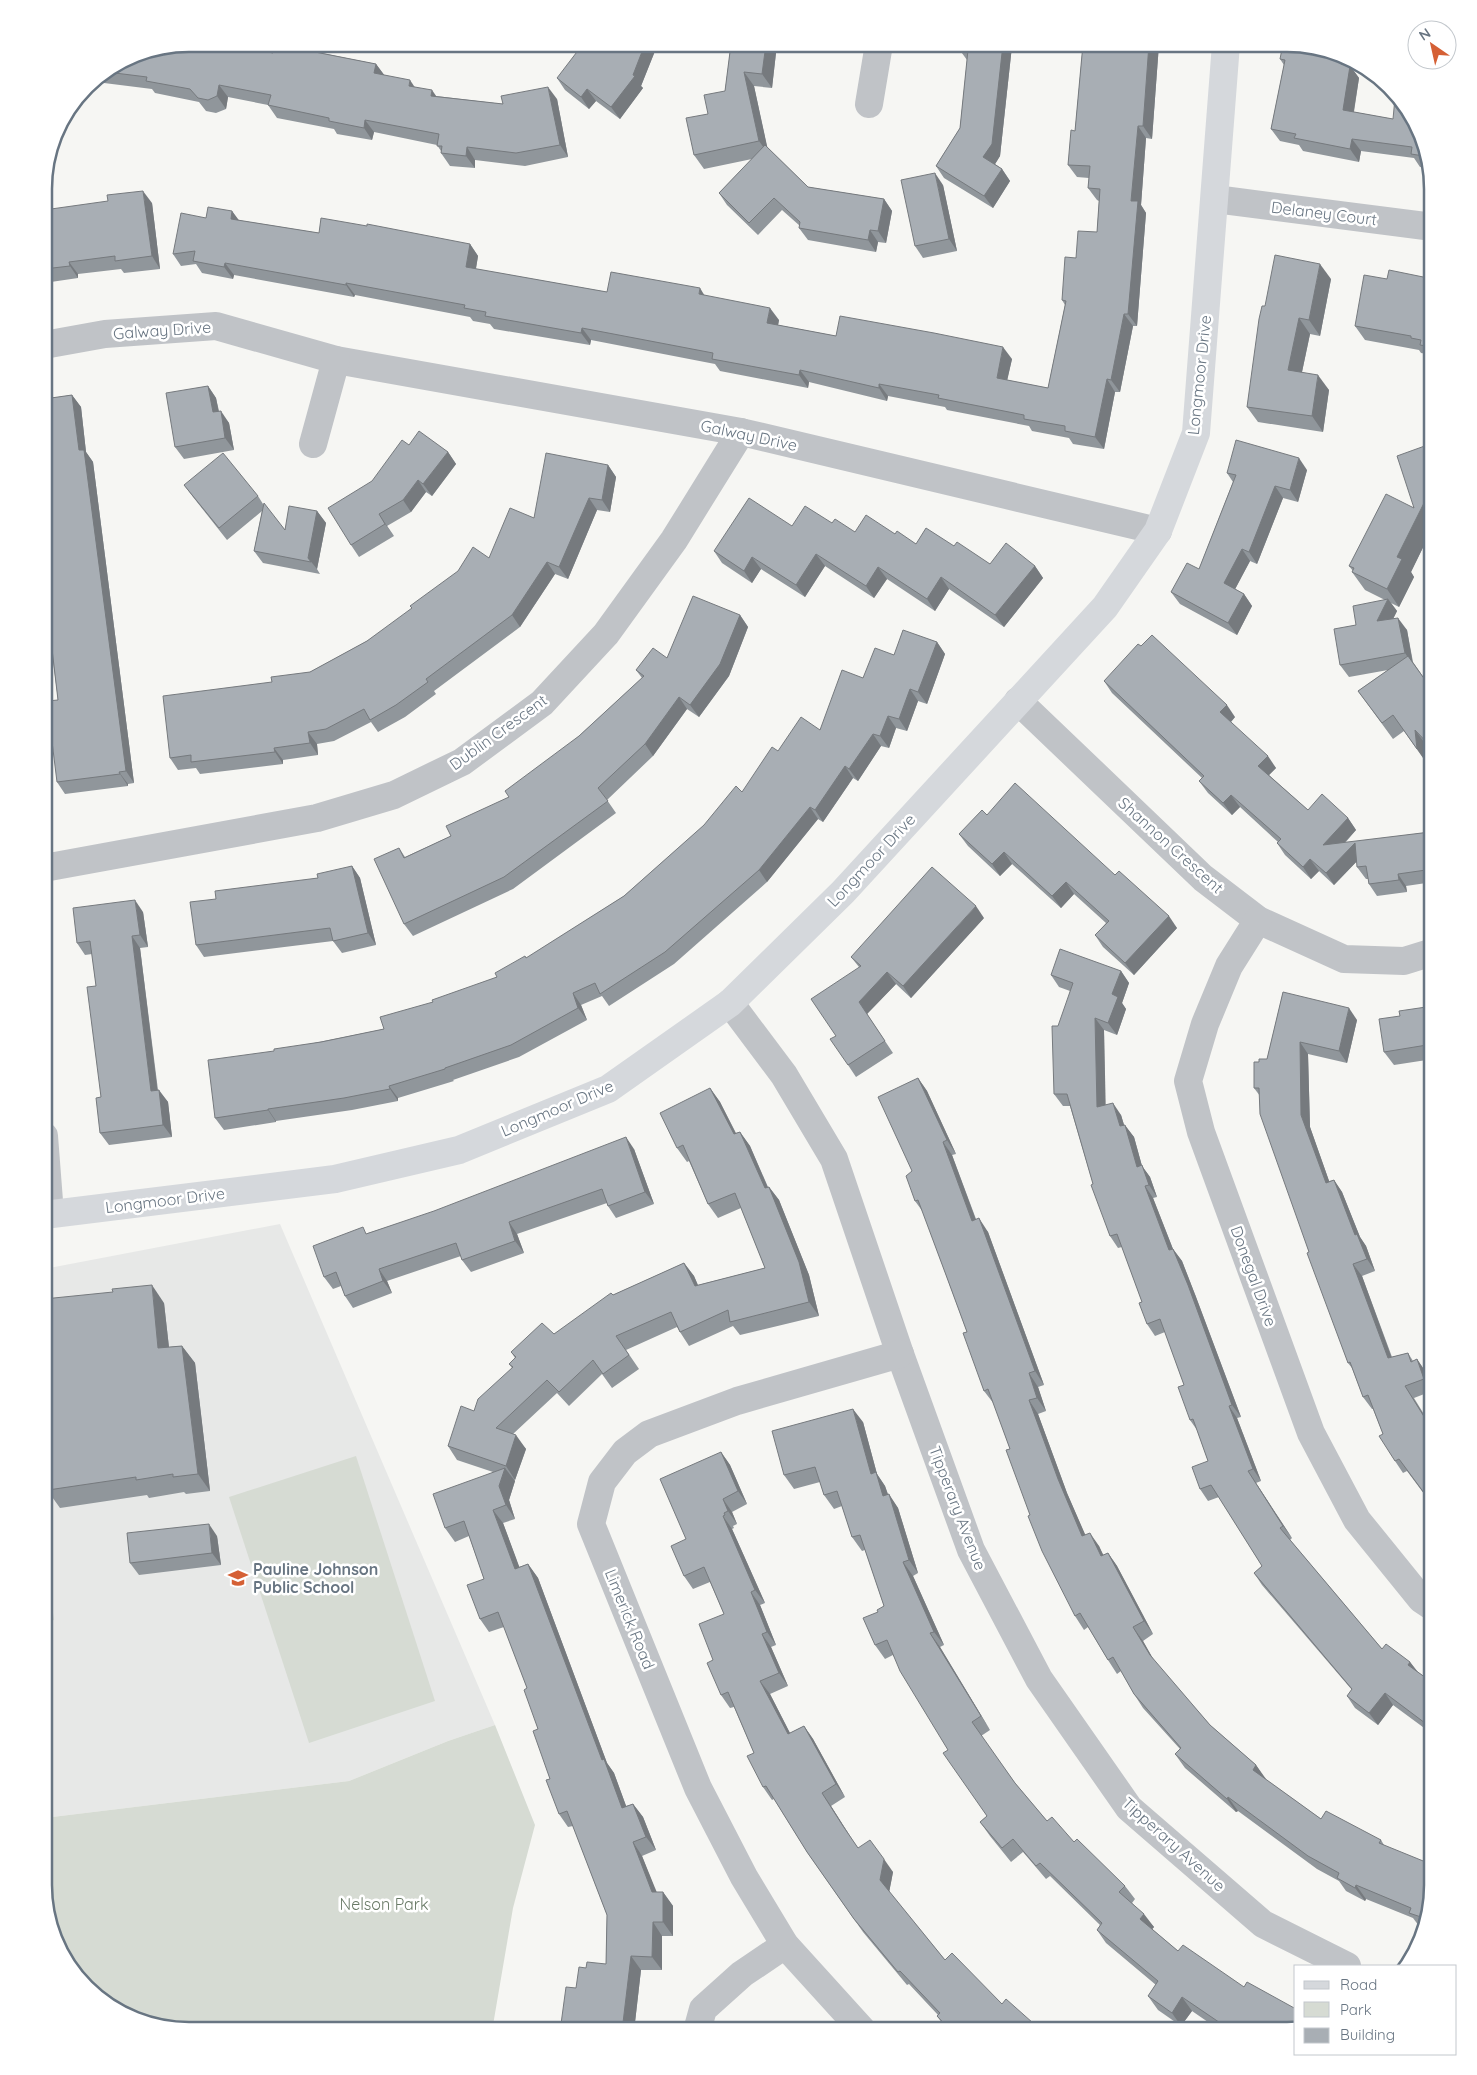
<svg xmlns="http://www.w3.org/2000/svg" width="1477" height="2075" font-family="Quicksand,sans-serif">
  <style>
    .built { fill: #e7e8e7 }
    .green { fill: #d6dbd3 }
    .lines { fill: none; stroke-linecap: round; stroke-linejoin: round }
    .street { stroke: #c0c3c7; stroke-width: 28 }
    .secondary { stroke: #d5d8dc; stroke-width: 28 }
    .wall { fill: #90969b }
    .shaded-wall { fill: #767a7e }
    .building { fill: #a8aeb4; stroke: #767a7e }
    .labels { text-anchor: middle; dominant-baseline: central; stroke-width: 5; stroke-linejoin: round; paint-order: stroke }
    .street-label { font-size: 16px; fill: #687582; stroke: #fff }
    .poi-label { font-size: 16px; font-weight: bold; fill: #687582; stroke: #fff; text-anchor: start }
    .park-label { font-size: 16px; fill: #697a66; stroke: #fff }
    .rim { fill: none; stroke: #687582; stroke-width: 2.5 }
  </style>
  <rect width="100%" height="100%" fill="#f6f6f3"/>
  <polygon class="built" points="280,1224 495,1725 448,1741 349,1781 44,1818 44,1269"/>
  <g class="green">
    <polygon points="356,1456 435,1701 309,1743 229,1497"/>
    <polygon points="47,1568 54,1620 44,1622 44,1569"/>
    <polygon points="495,1725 535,1825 513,1908 492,2031 180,2031 116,2012 63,1959 44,1885 44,1818 349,1781 448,1741"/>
  </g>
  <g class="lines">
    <g class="street">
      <polyline points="869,104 879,44"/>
      <polyline points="1215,199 1433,227"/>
      <polyline points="44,345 105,334 216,326 336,360 741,432 1158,531"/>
      <polyline points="313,444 336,360"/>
      <polyline points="1018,701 1203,878 1258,920 1344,959 1404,961 1433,952"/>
      <polyline points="44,868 317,818 394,795 462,762 542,703 606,634 674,540 741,432"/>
      <polyline points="1258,920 1229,966 1205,1024 1188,1081 1201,1132 1311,1433 1357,1520 1421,1599 1433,1607"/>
      <polyline points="730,1003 784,1075 834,1159 900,1354 971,1550 1039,1679 1129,1808 1263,1924 1347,1966"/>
      <polyline points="44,1136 50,1214"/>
      <polyline points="697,2031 703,2009 742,1974 785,1945"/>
      <polyline points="863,2031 785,1945 744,1877 698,1788 591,1524 602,1482 625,1452 649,1434 737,1401 900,1354"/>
    </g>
    <polyline class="secondary" points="44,1215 335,1179 459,1150 608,1089 730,1003 843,892 1105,607 1158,531 1196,433 1226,44"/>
  </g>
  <g class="wall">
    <polygon points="190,44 232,44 233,45 273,53 317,52 376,64 384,75 436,96 503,104 557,99 568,157 525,166 475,160 475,168 450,166 441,153 441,151 437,145 374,132 372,140 337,134 334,129 277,118 268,105 228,97 226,109 216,113 206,111 199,102 155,93 152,89 96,82 94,80 134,55"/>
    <polygon points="731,44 777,44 772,88 754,86 767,147 808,187 884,199 892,211 886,243 878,242 876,252 808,240 799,228 800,226 782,210 758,235 727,205 719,193 752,159 704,169 694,155 708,114 725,91"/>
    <polygon points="960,44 1024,44 1024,47 1012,46 1000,156 995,164 1002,169 1010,181 993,208 944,178 936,166 960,128 967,60 959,49"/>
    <polygon points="1083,44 1159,44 1152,139 1146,138 1141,205 1146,213 1137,326 1133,326 1120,392 1115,392 1104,449 1073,444 1069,438 1032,431 1029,426 947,410 945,407 888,396 887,401 809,382 808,388 720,371 715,364 591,340 590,345 494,329 490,324 473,321 470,317 355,295 354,297 234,275 233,279 202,273 196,264 181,266 173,254 206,218 232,211 238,220 319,233 470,244 478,256 476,269 607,292 704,295 779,320 778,325 836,336 1012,359 1007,380 1048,388 1065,305 1062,300 1076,258 1097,232 1099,201 1097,200 1088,188 1089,178 1077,177 1068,165 1075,131"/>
    <polygon points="1297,44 1352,61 1351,67 1359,78 1354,112 1393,119 1414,116 1427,168 1420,167 1414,158 1361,151 1359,162 1303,151 1299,145 1280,141 1271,129 1284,65 1280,59"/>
    <polygon points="657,46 641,86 643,88 620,119 596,101 589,109 565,90 557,78"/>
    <polygon points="51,153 53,165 48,166"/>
    <polygon points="943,185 957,251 923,258 915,246"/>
    <polygon points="152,203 160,269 124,273 121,269 78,274 78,278 44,283 44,210"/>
    <polygon points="1331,279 1320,336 1310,334 1302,372 1329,390 1323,432 1258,422 1247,407 1265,306"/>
    <polygon points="1387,279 1433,279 1433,360 1430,359 1427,354 1421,353 1419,350 1365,340 1355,326"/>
    <polygon points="208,386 216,398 219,411 229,423 234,450 184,459 175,447"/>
    <polygon points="72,395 81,407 86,452 93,462 134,783 128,784 128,786 65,794 57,782 58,700 53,661 48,662 44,656 44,399"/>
    <polygon points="1433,443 1433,527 1411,572 1414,577 1399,607 1391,603 1397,611 1393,619 1407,630 1413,662 1433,691 1433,753 1427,746 1428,765 1404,731 1393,739 1358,691 1388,670 1349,677 1340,665 1356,625 1385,600 1365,590 1352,572 1353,571 1349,566 1414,508"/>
    <polygon points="409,445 448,452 456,464 432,496 426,492 411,512 387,526 394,536 359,557 351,545 372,481"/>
    <polygon points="608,465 616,477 610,512 597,510 568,579 555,574 520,627 434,691 436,694 405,717 378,732 371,722 334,741 317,744 318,755 283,760 283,764 200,774 196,768 178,770 170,758 272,682 310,672 367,641 489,558 534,518"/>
    <polygon points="1307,470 1298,502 1283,498 1257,564 1250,561 1235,589 1244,594 1252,606 1237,635 1180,604 1171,592 1199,569 1233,482 1227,473"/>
    <polygon points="184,485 258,496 263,504 285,530 317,511 326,523 317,569 320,574 263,563 254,551 262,511 227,540 193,497"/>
    <polygon points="832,523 855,532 895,534 916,544 954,546 990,564 1035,566 1043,578 1004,627 949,589 935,611 887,579 874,598 825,566 805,597 761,569 752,583 722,563 714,551 792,526"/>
    <polygon points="740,615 748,627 729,676 699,717 687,709 653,756 607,800 616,813 513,889 413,936 404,924 399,848 405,857 451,836 509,797 579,736 642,678 636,670 667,658"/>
    <polygon points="937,642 945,654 927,704 918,701 907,731 896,728 889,748 881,746 858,781 853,778 823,822 818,819 767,882 674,964 609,1006 602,996 581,1005 587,1020 519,1057 453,1080 454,1081 398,1098 398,1101 352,1110 276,1121 276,1122 224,1130 215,1118 274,1051 384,1029 433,1002 497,977 624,896 742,792 778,751 820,730 863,678 894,655"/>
    <polygon points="1104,681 1235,717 1231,722 1276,768 1269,775 1308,810 1348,818 1356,830 1345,843 1430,832 1433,835 1433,882 1406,886 1407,892 1377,896 1369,884 1368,879 1366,879 1357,867 1357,861 1334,885 1319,871 1311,879 1285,855 1277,843 1278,842 1240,807 1232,815 1208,793 1199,781 1202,778 1112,693"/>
    <polygon points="987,815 1115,875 1177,928 1134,975 1103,947 1095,935 1106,923 1074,894 1061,908 1012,864 1000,876 968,846 959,834"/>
    <polygon points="352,866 360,878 376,945 342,953 333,941 204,957 196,945 216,899 318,878"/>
    <polygon points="143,912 148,947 140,948 158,1090 168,1102 172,1137 109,1145 100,1133 101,1097 96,986 92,954 85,955 77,943"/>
    <polygon points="984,918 911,998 896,984 867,1014 893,1053 856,1077 848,1065 836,1036 859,967 851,957"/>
    <polygon points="1121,971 1129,983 1122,1003 1126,1009 1117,1035 1104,1030 1105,1105 1121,1115 1124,1125 1134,1137 1142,1166 1150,1177 1157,1197 1153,1198 1173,1249 1182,1261 1196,1297 1241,1417 1237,1418 1261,1481 1256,1483 1292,1538 1290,1540 1382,1649 1410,1662 1418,1672 1433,1683 1433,1753 1426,1743 1431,1733 1393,1705 1378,1725 1355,1708 1347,1696 1352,1690 1262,1585 1254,1573 1262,1566 1219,1497 1208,1501 1200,1489 1208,1461 1197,1430 1190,1420 1184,1385 1165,1332 1155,1336 1147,1324 1142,1302 1122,1247 1118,1248 1110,1236 1093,1184 1070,1106 1063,1106 1054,1094 1070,991 1059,987 1051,975"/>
    <polygon points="1283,992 1357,1020 1347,1063 1308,1054 1310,1127 1329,1181 1334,1180 1342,1192 1360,1237 1366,1246 1375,1271 1362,1276 1392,1357 1408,1353 1413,1361 1417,1359 1425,1371 1432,1391 1414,1398 1433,1429 1433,1506 1407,1471 1403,1473 1395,1461 1383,1434 1373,1409 1372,1409 1363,1397 1352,1368 1348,1363 1309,1252 1260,1096 1254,1088 1259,1062 1267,1059"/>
    <polygon points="1433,1006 1433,1059 1394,1065 1384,1052 1400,1016"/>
    <polygon points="918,1078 927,1091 956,1154 952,1155 976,1219 988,1232 1044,1385 1038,1387 1046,1411 1038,1414 1067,1493 1085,1535 1099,1546 1103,1555 1108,1553 1117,1566 1153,1634 1143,1641 1154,1661 1210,1725 1256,1765 1265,1779 1321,1819 1381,1840 1384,1845 1433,1886 1422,1927 1419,1926 1413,1918 1366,1899 1365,1901 1346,1891 1339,1881 1317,1869 1238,1811 1236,1812 1185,1768 1175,1754 1180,1749 1143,1708 1134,1694 1121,1671 1117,1674 1108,1660 1088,1627 1084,1630 1075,1616 1030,1515 1010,1449 994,1404 984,1391 967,1332 946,1275 923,1212 915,1201 912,1171"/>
    <polygon points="710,1088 720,1102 736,1133 740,1132 750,1146 768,1187 769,1187 779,1200 809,1275 819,1316 740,1335 733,1326 689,1346 680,1332 677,1327 626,1350 639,1369 612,1388 602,1374 569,1406 557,1393 513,1434 526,1449 515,1480 514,1479 515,1481 509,1500 515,1519 503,1523 519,1567 528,1564 538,1578 607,1763 614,1773 626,1806 633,1804 643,1817 656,1850 642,1856 656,1892 663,1892 673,1906 673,1936 662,1936 662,1970 641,1970 634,2031 565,2031 565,2029 561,2024 586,1968 606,1964 607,1915 573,1826 568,1827 559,1814 550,1779 538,1729 527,1688 504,1627 489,1632 480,1619 484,1579 469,1536 455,1542 445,1528 493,1472 457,1460 448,1446 474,1411 512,1368 509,1364 515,1358 511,1352 554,1334 613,1295 684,1263 694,1276 698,1285 765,1268 741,1208 718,1218 708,1204 689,1161 687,1162 677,1148"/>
    <polygon points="634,1149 654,1204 616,1218 608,1206 607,1203 517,1234 524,1253 471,1272 462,1260 461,1256 387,1281 392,1293 353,1308 345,1296 341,1286 333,1289 324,1277 368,1233"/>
    <polygon points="44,1299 164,1303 169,1347 182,1346 195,1363 210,1491 186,1494 184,1492 149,1498 147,1495 60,1508 50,1494 44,1495"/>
    <polygon points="863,1422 877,1474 885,1486 888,1494 898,1508 918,1573 913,1576 944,1645 940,1647 990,1730 981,1736 1015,1783 1047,1821 1074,1842 1125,1886 1135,1899 1132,1903 1154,1927 1152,1929 1178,1951 1288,2031 1221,2031 1192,2011 1181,2026 1158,2010 1148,1996 1156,1985 1106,1943 1097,1930 1100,1925 1050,1876 1046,1879 1023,1852 1011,1862 990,1836 980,1822 987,1816 893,1655 885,1659 875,1645 878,1612 884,1606 865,1550 862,1551 852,1537 842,1506 834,1509 824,1495 820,1482 794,1489 784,1475"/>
    <polygon points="721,1452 730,1465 747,1504 732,1512 737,1524 733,1526 734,1528 732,1529 765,1603 760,1605 776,1645 771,1647 788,1686 770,1694 790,1733 804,1726 813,1739 845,1797 831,1806 851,1838 858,1848 893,1872 889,1892 945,1960 1002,2004 1042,2031 948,2031 937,2016 938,2015 909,1984 907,1985 863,1932 807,1852 774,1799 772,1800 763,1787 754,1753 734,1707 730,1708 721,1695 713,1660 724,1614 710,1582 693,1589 684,1576 686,1539"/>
    <polygon points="217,1536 221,1565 139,1575 130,1563"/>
  </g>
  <g class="shaded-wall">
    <polygon points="645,44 655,44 657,46 641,86 643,88 620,119 611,107 633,75"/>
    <polygon points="766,44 777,44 772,88 762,74"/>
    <polygon points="1003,44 1011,44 1012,46 1000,156 992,169 983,157"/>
    <polygon points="1149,44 1159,44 1152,139 1143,126"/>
    <polygon points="1342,58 1352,61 1351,67 1359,78 1352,122 1343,110 1341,64"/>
    <polygon points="376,64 385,76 374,73"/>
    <polygon points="744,72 754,86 769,155 759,141"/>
    <polygon points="410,80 418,92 409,86"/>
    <polygon points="219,85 228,97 226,109 217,96"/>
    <polygon points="548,87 557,99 568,157 560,145"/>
    <polygon points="587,89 596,101 589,109 581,97"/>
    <polygon points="432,90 441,103 431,96"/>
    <polygon points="365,120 374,132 372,140 364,128"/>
    <polygon points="1138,126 1146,138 1141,205 1146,213 1137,326 1128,314 1131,201"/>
    <polygon points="1352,139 1361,151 1359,162 1350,149"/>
    <polygon points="467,147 475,160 475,168 466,156"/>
    <polygon points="51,153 53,165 49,160"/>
    <polygon points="1002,169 1010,181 993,208 984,196"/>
    <polygon points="935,173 943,185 957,251 949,239"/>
    <polygon points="143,191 152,203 160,269 152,256"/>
    <polygon points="884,199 892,211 886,243 878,231"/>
    <polygon points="232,211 241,223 231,219"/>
    <polygon points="870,230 878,242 876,252 868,240"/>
    <polygon points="470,244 478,256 474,279 466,267"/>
    <polygon points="69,262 78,274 78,278 70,266"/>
    <polygon points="225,263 234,275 233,279 224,267"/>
    <polygon points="1320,264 1331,279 1320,336 1309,320"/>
    <polygon points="346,283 355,295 354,297 346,285"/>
    <polygon points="700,288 708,301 699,294"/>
    <polygon points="770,308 779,320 776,336 767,323"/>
    <polygon points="1124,314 1133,326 1120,392 1111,380"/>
    <polygon points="1299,318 1310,334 1299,386 1288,370"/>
    <polygon points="582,328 591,340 590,345 581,333"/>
    <polygon points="1003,347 1012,359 1005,390 997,378"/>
    <polygon points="800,370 809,382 808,388 799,375"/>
    <polygon points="1318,375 1329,390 1323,432 1312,416"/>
    <polygon points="1107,379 1115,392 1104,449 1095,437"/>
    <polygon points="879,384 888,396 887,401 879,388"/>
    <polygon points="208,386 216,398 221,424 213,412"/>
    <polygon points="72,395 81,407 86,452 93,462 134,783 126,771 79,450"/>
    <polygon points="221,411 229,423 234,450 225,438"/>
    <polygon points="448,452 456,464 432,496 423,484"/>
    <polygon points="1299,458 1307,470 1298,502 1290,490"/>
    <polygon points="608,465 616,477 610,512 602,500"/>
    <polygon points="418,480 426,492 411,512 403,500"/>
    <polygon points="1275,486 1283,498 1257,564 1249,552"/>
    <polygon points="1429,493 1433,499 1433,527 1411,572 1414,577 1399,607 1387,589 1397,557"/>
    <polygon points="589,498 597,510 568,579 559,567"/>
    <polygon points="317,511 326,523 317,569 308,558"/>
    <polygon points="379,514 387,526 394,536 385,524"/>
    <polygon points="1242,549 1250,561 1232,595 1224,583"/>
    <polygon points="816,554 825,566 805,597 796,585"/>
    <polygon points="752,557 761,569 752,583 744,571"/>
    <polygon points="547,562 555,574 520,627 512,615"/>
    <polygon points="1035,566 1043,578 1004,627 995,615"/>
    <polygon points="878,567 887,579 874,598 866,586"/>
    <polygon points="941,577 949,589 935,611 927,599"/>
    <polygon points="1244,594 1252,606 1237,635 1228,623"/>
    <polygon points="1388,599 1397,611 1386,633 1377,621"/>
    <polygon points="740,615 748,627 729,676 699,717 690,705"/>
    <polygon points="1398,618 1407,630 1413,665 1405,653"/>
    <polygon points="937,642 945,654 927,704 918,692"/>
    <polygon points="910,689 918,701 907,731 899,719"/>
    <polygon points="679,697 687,709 653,756 645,744"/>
    <polygon points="1227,705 1235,717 1229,724 1220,712"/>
    <polygon points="888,716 896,728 889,748 880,736"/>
    <polygon points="1415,730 1427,746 1428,765 1417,749"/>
    <polygon points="308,732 317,744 318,755 310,743"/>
    <polygon points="873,734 881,746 858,781 849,769"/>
    <polygon points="274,748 283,760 283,764 275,752"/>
    <polygon points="1268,756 1276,768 1266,778 1258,766"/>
    <polygon points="845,766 853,778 823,822 815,810"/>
    <polygon points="119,772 128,784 128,786 120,774"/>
    <polygon points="1231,795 1240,807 1232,815 1223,803"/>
    <polygon points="810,807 818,819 767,882 759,870"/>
    <polygon points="1348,818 1356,830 1331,857 1323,845"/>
    <polygon points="1430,832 1433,835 1433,852"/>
    <polygon points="1355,843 1363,855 1334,885 1326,873"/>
    <polygon points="1004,852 1012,864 1000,876 992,864"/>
    <polygon points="1310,859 1319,871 1311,879 1303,867"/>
    <polygon points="352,866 360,878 376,945 368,933"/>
    <polygon points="1398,874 1406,886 1407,892 1399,880"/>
    <polygon points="1066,882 1074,894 1061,908 1052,896"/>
    <polygon points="135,900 143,912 148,947 140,935"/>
    <polygon points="976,906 984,918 911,998 903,986"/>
    <polygon points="1169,916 1177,928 1134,975 1125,963"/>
    <polygon points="132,936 140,948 159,1103 151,1091"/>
    <polygon points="1121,971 1129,983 1122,1003 1126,1009 1117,1035 1108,1023 1112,994"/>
    <polygon points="887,972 896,984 867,1014 893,1053 859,1002"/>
    <polygon points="573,993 581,1005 587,1020 578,1008"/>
    <polygon points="1349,1008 1357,1020 1347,1063 1339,1051"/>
    <polygon points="1095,1018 1104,1030 1106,1119 1097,1107"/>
    <polygon points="1300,1042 1308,1054 1310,1127 1334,1195 1326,1183 1301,1115"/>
    <polygon points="918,1078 927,1091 956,1154 947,1140"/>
    <polygon points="389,1086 398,1098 398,1101 390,1089"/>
    <polygon points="710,1088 720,1102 743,1148 734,1134"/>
    <polygon points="159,1090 168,1102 172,1137 163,1125"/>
    <polygon points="1113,1103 1121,1115 1128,1138 1120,1126"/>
    <polygon points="268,1109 276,1121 276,1122 268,1110"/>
    <polygon points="1125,1125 1134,1137 1142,1166 1150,1177 1157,1197 1137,1167"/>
    <polygon points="740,1132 750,1146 774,1202 765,1188"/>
    <polygon points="626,1137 634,1149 654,1204 645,1192"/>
    <polygon points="943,1142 952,1155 981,1234 972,1221"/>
    <polygon points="1334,1180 1342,1192 1360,1237 1366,1246 1375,1271 1367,1259 1355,1235"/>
    <polygon points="1145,1186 1153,1198 1178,1262 1169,1250"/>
    <polygon points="769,1187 779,1200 809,1275 819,1316 809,1302"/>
    <polygon points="979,1218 988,1232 1044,1385 1035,1371"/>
    <polygon points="509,1222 517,1234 524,1253 515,1241"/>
    <polygon points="1173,1249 1182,1261 1196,1297 1241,1417 1232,1405"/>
    <polygon points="684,1263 694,1276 704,1300 695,1286"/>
    <polygon points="1353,1264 1362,1276 1396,1370 1388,1358"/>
    <polygon points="379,1269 387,1281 392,1293 383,1281"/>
    <polygon points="152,1285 164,1303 171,1366 158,1348"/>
    <polygon points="182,1346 195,1363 210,1491 198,1474"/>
    <polygon points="1417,1359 1425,1371 1432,1391 1424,1379"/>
    <polygon points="1029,1373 1038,1387 1046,1411 1037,1398"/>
    <polygon points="1405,1386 1433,1429 1433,1431"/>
    <polygon points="1029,1400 1038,1414 1067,1493 1092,1550 1082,1536 1058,1479"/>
    <polygon points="1229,1406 1237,1418 1261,1481 1253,1469"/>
    <polygon points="853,1409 863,1422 877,1474 885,1486 893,1510 883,1496 871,1474"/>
    <polygon points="516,1435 526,1449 515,1480 506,1466"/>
    <polygon points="721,1452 730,1465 747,1504 738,1491"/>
    <polygon points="505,1468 515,1481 509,1500 515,1519 506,1505 499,1486"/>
    <polygon points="1248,1471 1256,1483 1292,1538 1283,1526"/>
    <polygon points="889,1494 898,1508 918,1573 909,1560"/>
    <polygon points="723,1499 732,1512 737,1524 728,1511"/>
    <polygon points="493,1510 503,1523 525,1582 515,1569"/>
    <polygon points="723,1516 732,1529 765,1603 755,1590"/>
    <polygon points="209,1524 217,1536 221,1565 212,1553"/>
    <polygon points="1090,1533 1099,1546 1110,1569 1101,1556"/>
    <polygon points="1108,1553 1117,1566 1153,1634 1144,1621"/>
    <polygon points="903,1562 913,1576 944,1645 934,1632"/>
    <polygon points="528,1564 538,1578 607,1763 614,1773 632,1822 622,1808 602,1760"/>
    <polygon points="751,1592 760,1605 776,1645 767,1632"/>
    <polygon points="1133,1627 1143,1641 1159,1669 1150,1655"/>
    <polygon points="930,1633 940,1647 990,1730 981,1716"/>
    <polygon points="762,1634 771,1647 788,1686 779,1673"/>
    <polygon points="1410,1662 1419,1674 1408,1665"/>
    <polygon points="760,1681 770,1694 797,1747 788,1734"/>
    <polygon points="1385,1693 1393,1705 1378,1725 1369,1713"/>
    <polygon points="804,1726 813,1739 845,1797 836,1784"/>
    <polygon points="1256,1765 1266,1779 1262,1783 1253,1770"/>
    <polygon points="822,1793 831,1806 852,1839 843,1826"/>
    <polygon points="1228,1797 1238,1811 1236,1812 1227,1799"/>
    <polygon points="633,1804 643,1817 656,1850 646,1837"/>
    <polygon points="633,1842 642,1856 662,1905 652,1892"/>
    <polygon points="884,1859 893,1872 889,1893 880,1880"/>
    <polygon points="1356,1885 1366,1899 1365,1901 1355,1888"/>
    <polygon points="663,1892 673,1906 673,1936 663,1922"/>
    <polygon points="1144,1914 1154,1927 1149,1933 1140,1919"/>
    <polygon points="653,1922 662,1936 662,1970 652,1957"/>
    <polygon points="631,1956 641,1970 634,2031 622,2031"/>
    <polygon points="1182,1997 1192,2011 1181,2026 1172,2013"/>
  </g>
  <g class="building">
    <polygon points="190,44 227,44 273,53 274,45 279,46 280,44 316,50 315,52 376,64 374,73 410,80 409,86 432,90 431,96 503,104 501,96 548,87 560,145 516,153 467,147 466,156 441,153 442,146 437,146 439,134 365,120 364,128 329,121 329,118 268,105 271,95 219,85 217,96 208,100 198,98 190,89 146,81 147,77 107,72 134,55"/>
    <polygon points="583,44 645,44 633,75 635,76 611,107 587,89 581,97 557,78"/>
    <polygon points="731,44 766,44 762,74 744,72 759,141 694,155 686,118 708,114 704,95 725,91"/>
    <polygon points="960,44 1003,44 992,144 983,157 1002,169 984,196 936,166 960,128 968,50 959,49"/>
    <polygon points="1083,44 1149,44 1143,126 1138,126 1131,201 1138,201 1128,314 1124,314 1111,380 1107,379 1095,437 1065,431 1065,426 1024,419 1024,415 938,398 939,395 879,384 879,388 800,370 799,375 712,359 713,353 582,328 581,333 485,316 486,312 464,308 465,305 346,283 346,285 225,263 224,267 193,261 195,251 173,254 181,213 206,218 208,207 232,211 231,219 319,233 321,218 367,226 367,224 470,244 466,267 607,292 611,272 700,288 699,294 770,308 767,323 836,336 840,316 934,333 1003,347 997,378 1048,388 1066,301 1062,300 1065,257 1076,258 1078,231 1097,232 1100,189 1088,188 1090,166 1068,165 1071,130 1075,131"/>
    <polygon points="1283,44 1297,44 1342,58 1341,64 1350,66 1343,110 1393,119 1395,98 1414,116 1424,156 1411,154 1412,147 1352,139 1350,149 1294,138 1296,134 1271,129 1285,60 1280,59"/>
    <polygon points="765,145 808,187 884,199 878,231 870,230 868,240 799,228 800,222 774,198 749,223 719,193"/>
    <polygon points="935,173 949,239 915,246 901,180"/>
    <polygon points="143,191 152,256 115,261 115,256 69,262 70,266 44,269 44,210 108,201 107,195"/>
    <polygon points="1275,255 1320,264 1309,320 1299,318 1288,370 1318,375 1312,416 1247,407 1259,319 1262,306 1265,306"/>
    <polygon points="1389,270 1433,279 1433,347 1420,345 1421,340 1411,338 1411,336 1355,326 1364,275 1387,279"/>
    <polygon points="208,386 213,412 221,411 225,438 175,447 166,393"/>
    <polygon points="72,395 79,450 84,450 126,771 119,772 120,774 57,782 47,701 58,700 52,649 44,649 44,399"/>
    <polygon points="419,431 448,452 423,484 418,480 403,500 379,514 385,524 351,545 328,508 372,481 402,440 409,445"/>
    <polygon points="1236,440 1299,458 1290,490 1275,486 1249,552 1242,549 1224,583 1244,594 1228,623 1171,592 1187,563 1199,569 1236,475 1227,473"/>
    <polygon points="1433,443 1433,491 1429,493 1397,557 1402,559 1387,589 1352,572 1354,568 1349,566 1386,494 1414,508 1397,456"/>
    <polygon points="223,453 258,496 219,528 184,485"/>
    <polygon points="546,453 608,465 602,500 589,498 559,567 547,562 512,615 426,679 428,682 396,705 370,720 364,709 326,729 308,732 310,743 274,748 275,752 191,762 191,755 170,758 163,696 272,682 271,677 310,672 367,641 412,608 410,606 458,571 473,547 489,558 510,508 534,518"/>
    <polygon points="749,498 792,526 805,506 832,523 835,519 855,532 866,515 895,534 897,531 916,544 926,528 954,546 957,542 990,564 1006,543 1035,566 995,615 941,577 927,599 878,567 866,586 816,554 796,585 752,557 744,571 714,551"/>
    <polygon points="264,503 285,530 289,506 317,511 308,558 311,562 254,551"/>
    <polygon points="693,596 740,615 720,664 690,705 679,697 645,744 598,788 608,801 504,877 404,924 374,859 399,848 404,858 451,836 446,826 509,797 505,791 579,736 644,676 636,670 653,648 667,658"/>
    <polygon points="1388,599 1377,621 1398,618 1405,653 1340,665 1334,629 1356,625 1353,606"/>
    <polygon points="903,630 937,642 918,692 910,689 899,719 888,716 880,736 873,734 849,769 845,766 815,810 810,807 759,870 665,952 600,994 595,983 573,993 578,1008 511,1045 445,1068 445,1069 389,1086 390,1089 344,1098 268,1109 268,1110 215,1118 208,1060 274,1051 274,1049 321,1042 384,1029 380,1017 433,1002 432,1000 497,977 495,973 525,956 526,958 624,896 704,825 736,786 742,792 772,747 778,751 801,717 820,730 842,670 863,678 875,648 894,655"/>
    <polygon points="1152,635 1227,705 1220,712 1268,756 1258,766 1308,810 1322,794 1348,818 1323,845 1430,832 1433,852 1433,869 1398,874 1399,880 1369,884 1366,866 1357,867 1355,843 1326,873 1310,859 1303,867 1277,843 1281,839 1231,795 1223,803 1199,781 1204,776 1104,681 1138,644 1141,646"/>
    <polygon points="1408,656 1433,691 1433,749 1415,730 1417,749 1393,715 1382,723 1358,691"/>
    <polygon points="1015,783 1115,875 1119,871 1169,916 1125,963 1095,935 1109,921 1066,882 1052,896 1004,852 992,864 959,834 982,810 987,815"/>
    <polygon points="352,866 368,933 333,941 330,928 196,945 190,902 216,899 215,891 318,878 317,874"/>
    <polygon points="932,867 976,906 903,986 887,972 859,1002 885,1041 848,1065 830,1039 836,1036 811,999 861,966 851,957"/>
    <polygon points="135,900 140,935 132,936 151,1091 159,1090 163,1125 100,1133 96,1098 101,1097 87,987 96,986 90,941 77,943 73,908"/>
    <polygon points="1060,949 1121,971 1112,994 1118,997 1108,1023 1095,1018 1097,1107 1113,1103 1120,1126 1125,1125 1137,1167 1142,1165 1149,1185 1145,1186 1169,1250 1173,1249 1188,1285 1232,1405 1229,1406 1253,1469 1248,1471 1283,1526 1280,1528 1382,1649 1386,1644 1410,1662 1408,1665 1433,1683 1433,1729 1385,1693 1369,1713 1347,1696 1352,1689 1254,1573 1262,1566 1211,1485 1200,1489 1192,1467 1208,1461 1193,1419 1190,1420 1178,1387 1184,1385 1160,1319 1147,1324 1139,1303 1142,1302 1117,1234 1110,1236 1091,1185 1093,1184 1067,1094 1054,1094 1052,1026 1058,1026 1073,983 1051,975"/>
    <polygon points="1283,992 1349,1008 1339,1051 1300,1042 1301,1115 1326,1183 1334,1180 1355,1235 1357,1234 1367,1259 1353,1264 1388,1358 1408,1353 1411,1362 1417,1359 1424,1379 1405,1386 1433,1431 1433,1505 1399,1459 1395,1461 1379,1436 1383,1434 1368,1395 1363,1397 1350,1362 1348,1363 1307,1253 1309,1252 1260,1114 1259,1088 1254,1088 1254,1062 1259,1062 1259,1059 1267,1059"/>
    <polygon points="1433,1006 1433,1044 1384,1052 1379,1019 1400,1016 1399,1011"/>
    <polygon points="918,1078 947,1140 943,1142 972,1221 979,1218 1035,1371 1029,1373 1037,1398 1029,1400 1058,1479 1082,1536 1090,1533 1101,1556 1108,1553 1144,1621 1133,1627 1150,1655 1210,1725 1256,1765 1253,1770 1321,1819 1326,1811 1381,1840 1379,1843 1433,1865 1433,1886 1424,1918 1409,1913 1411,1908 1356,1885 1355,1888 1337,1878 1339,1873 1308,1856 1228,1797 1227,1799 1175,1754 1181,1748 1134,1694 1113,1657 1108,1660 1080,1613 1075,1616 1042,1551 1028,1516 1030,1515 1006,1450 1010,1449 988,1389 984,1391 963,1333 967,1332 946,1275 918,1200 915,1201 906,1176 912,1171 878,1097"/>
    <polygon points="710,1088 734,1134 740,1132 765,1188 769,1187 799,1262 809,1302 730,1322 728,1310 680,1332 671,1312 616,1336 629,1355 603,1374 593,1360 559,1392 547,1380 496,1428 516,1435 506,1466 448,1446 461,1406 474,1411 478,1399 513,1367 509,1364 516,1357 511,1352 542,1323 554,1334 611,1293 613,1295 684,1263 695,1286 765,1268 735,1193 708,1204 683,1145 677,1148 660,1113"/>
    <polygon points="626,1137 645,1192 608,1206 602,1189 509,1222 515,1241 462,1260 456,1243 379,1269 383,1281 345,1296 336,1272 324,1277 313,1246 363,1227 366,1234 434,1211"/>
    <polygon points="152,1285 158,1348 182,1346 198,1474 173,1477 173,1474 136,1480 136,1477 48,1490 46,1475 44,1476 44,1299 113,1292 112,1289"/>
    <polygon points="853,1409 871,1474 876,1472 883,1496 889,1494 909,1560 903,1562 934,1632 930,1633 981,1716 972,1722 1015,1783 1047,1821 1052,1817 1074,1842 1077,1839 1125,1886 1119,1892 1144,1914 1140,1919 1178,1951 1183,1945 1244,1987 1247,1982 1296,2009 1296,2029 1288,2031 1232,2031 1182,1997 1172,2013 1148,1996 1158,1981 1097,1930 1102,1923 1040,1863 1036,1866 1013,1839 1002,1848 980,1822 987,1816 943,1753 948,1750 900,1671 887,1640 875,1645 863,1618 878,1612 877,1610 884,1606 860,1535 852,1537 837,1491 824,1495 815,1467 784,1475 772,1431"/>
    <polygon points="721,1452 738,1491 723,1499 728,1511 724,1513 725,1515 723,1516 755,1590 751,1592 767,1632 762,1634 779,1673 760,1681 788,1734 804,1726 836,1784 822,1793 843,1826 858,1848 870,1840 884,1859 880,1880 945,1960 952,1953 1002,2004 1006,1999 1042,2031 957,2031 954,2028 951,2031 937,2016 940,2013 900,1971 898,1972 854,1919 807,1852 766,1786 763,1787 747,1756 754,1753 728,1692 721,1695 707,1663 713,1660 699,1624 724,1614 704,1567 684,1576 671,1546 686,1539 660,1479"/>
    <polygon points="505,1468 499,1486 506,1505 493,1510 515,1569 528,1564 602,1760 604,1759 622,1808 633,1804 646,1837 633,1842 652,1892 663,1892 663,1922 653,1922 652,1957 631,1956 622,2031 565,2031 566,2024 561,2024 566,1987 576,1988 579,1967 586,1968 587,1962 606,1964 607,1915 567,1811 559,1814 546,1780 550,1779 533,1731 538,1729 524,1690 527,1688 498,1612 480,1619 467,1585 484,1579 464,1521 445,1528 433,1494"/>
    <polygon points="209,1524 212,1553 130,1563 127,1533"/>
    <polygon points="1433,1729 1433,1747 1426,1743"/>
  </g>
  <defs>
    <symbol id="school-bare" viewBox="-9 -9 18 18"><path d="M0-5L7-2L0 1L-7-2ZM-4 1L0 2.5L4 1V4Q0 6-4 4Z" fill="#d56035" stroke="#fff" stroke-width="2.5" paint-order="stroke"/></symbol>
  </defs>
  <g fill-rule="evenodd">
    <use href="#school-bare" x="224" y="1564" width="28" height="28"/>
  </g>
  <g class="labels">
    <g class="street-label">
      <text transform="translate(1324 213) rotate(7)">Delaney Court</text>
      <text transform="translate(162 330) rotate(-4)">Galway Drive</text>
      <text transform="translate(1199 375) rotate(-84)">Longmoor Drive</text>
      <text transform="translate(749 435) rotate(12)">Galway Drive</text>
      <text transform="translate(498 732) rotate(-36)">Dublin Crescent</text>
      <text transform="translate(1171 845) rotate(42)">Shannon Crescent</text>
      <text transform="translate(871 860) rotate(-47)">Longmoor Drive</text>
      <text transform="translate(557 1108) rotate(-23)">Longmoor Drive</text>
      <text transform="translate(165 1200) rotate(-7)">Longmoor Drive</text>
      <text transform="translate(1254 1276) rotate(70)">Donegal Drive</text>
      <text transform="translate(958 1508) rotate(69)">Tipperary Avenue</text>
      <text transform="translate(630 1619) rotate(68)">Limerick Road</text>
      <text transform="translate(1174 1844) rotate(42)">Tipperary Avenue</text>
    </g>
    <g class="poi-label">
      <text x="253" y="1569">Pauline Johnson<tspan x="253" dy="18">Public School</tspan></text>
    </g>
    <g class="park-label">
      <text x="384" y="1904">Nelson Park</text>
    </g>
  </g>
  <path d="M0 0H1477V2075H0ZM189 52H1287A137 137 0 0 1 1424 189V1885A137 137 0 0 1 1287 2022H189A137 137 0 0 1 52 1885V189A137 137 0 0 1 189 52Z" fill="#fff" fill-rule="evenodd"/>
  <path class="rim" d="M189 52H1287A137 137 0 0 1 1424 189V1885A137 137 0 0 1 1287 2022H189A137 137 0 0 1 52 1885V189A137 137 0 0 1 189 52Z"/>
  <rect x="1294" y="1965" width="162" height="90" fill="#ffffff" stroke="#c3c8cd"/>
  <rect x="1304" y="1981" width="25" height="8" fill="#d5d8dc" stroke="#c3c8cd"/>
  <text x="1340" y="1990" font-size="15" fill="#687582">Road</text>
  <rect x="1304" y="2002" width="25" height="15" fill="#d6dbd3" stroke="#c3c8cd"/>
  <text x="1340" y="2015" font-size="15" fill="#687582">Park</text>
  <rect x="1304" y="2028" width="25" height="15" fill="#a8aeb4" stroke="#c3c8cd"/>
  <text x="1340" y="2040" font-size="15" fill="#687582">Building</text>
  <g transform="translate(1432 45) rotate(326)"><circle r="24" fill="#ffffff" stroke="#c3c8cd"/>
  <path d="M0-4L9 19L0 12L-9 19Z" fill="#d56035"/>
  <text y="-8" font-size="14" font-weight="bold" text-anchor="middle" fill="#687582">N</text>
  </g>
</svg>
